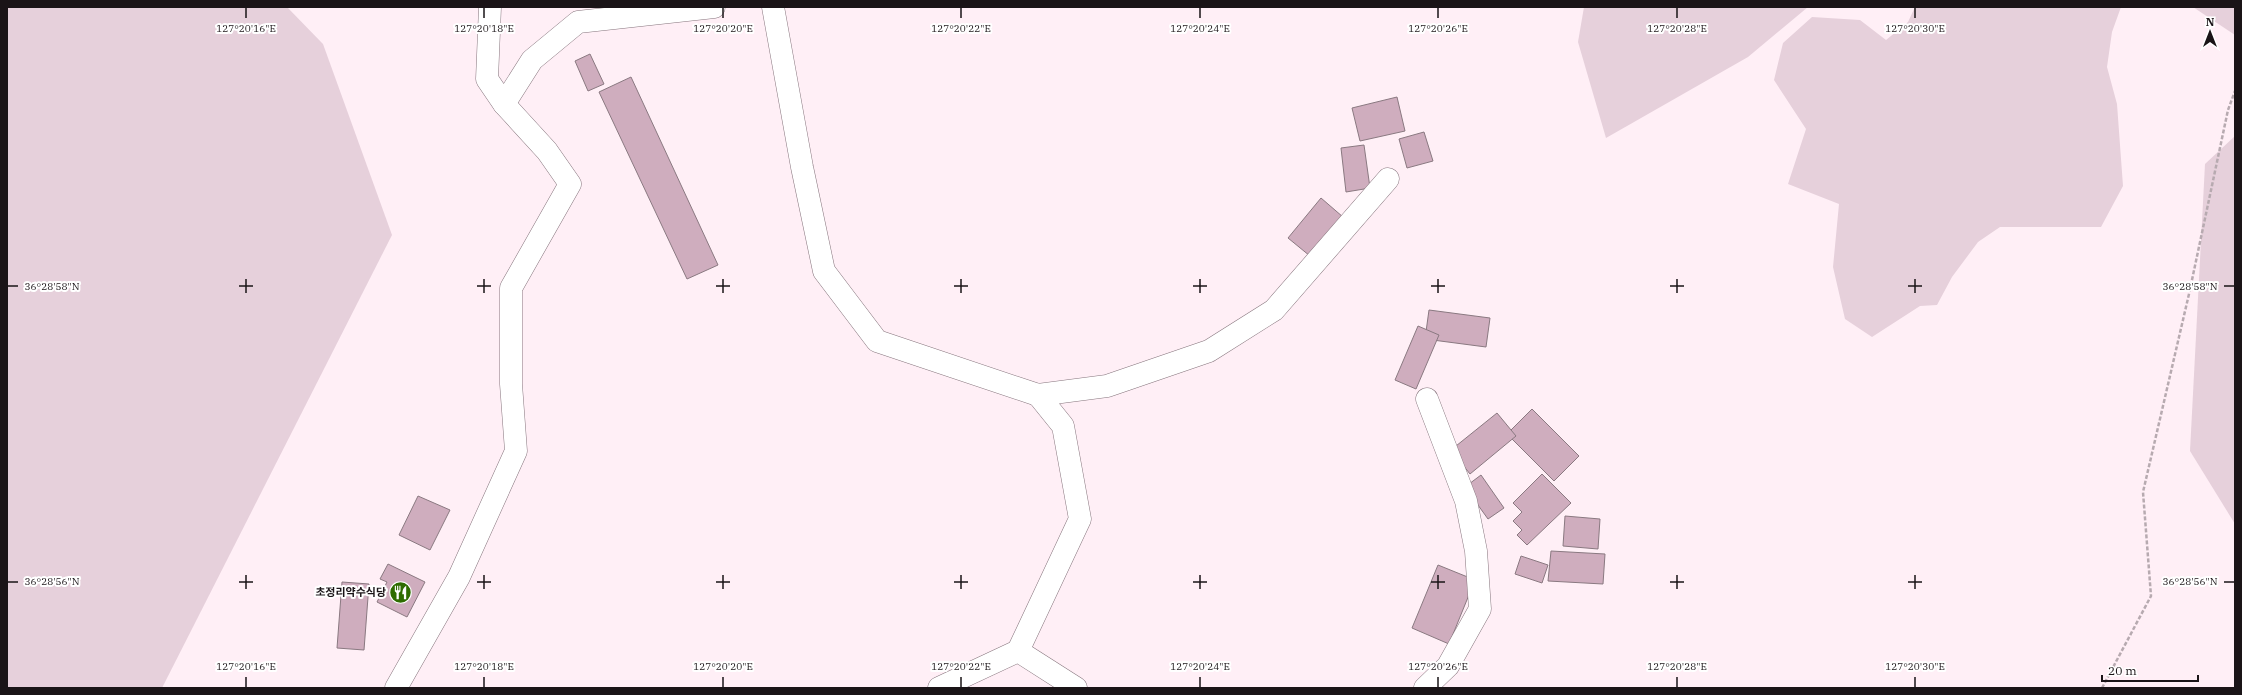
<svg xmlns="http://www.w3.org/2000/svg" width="2242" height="695" font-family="'IBM Plex Serif','Noto Sans KR',serif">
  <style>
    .green { fill: #e6d0db }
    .building { fill: #cfadbe; stroke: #8a7981 }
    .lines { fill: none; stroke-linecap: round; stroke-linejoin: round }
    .minor-casing { stroke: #86757d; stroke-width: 23 }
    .path { stroke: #b7aab0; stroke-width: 2.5; stroke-dasharray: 4 2; stroke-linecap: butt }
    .minor { stroke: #fff; stroke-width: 22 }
    .ticks { fill: none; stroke: #1a1417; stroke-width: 1.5 }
    .labels { text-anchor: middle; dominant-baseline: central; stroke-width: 4; stroke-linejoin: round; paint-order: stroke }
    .poi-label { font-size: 11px; font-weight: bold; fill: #1a1417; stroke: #fff; text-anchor: end }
    .ticks-label { font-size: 10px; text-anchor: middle; fill: #1a1417; stroke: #fff; stroke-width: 4; stroke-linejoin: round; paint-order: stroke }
  </style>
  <rect width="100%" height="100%" fill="#ffeff6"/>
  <g class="green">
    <polygon points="7,7 287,7 323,44 392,235 162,688 7,688"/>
    <polygon points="1584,7 1808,7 1748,57 1606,138 1578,42"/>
    <polygon points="1915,7 2121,7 2112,32 2107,67 2117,104 2123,186 2101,227 2000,227 1978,242 1952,277 1937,305 1920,306 1872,337 1845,319 1833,267 1839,204 1788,184 1806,129 1774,80 1783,43 1812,17 1860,20 1886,40 1908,22"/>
    <polygon points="2193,7 2235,7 2235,35"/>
    <polygon points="2235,136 2235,524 2190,451 2205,164"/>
  </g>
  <g class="building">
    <polygon points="590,54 604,84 588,91 575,61"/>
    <polygon points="631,77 718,265 687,279 599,92"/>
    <polygon points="1397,97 1405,131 1360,141 1352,108"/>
    <polygon points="1424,132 1433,161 1407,168 1399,139"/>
    <polygon points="1364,145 1370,188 1346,192 1341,148"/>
    <polygon points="1321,198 1343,217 1310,256 1288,238"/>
    <polygon points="1429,310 1490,318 1486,347 1425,339"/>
    <polygon points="1418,326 1439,335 1416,389 1395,380"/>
    <polygon points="1532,409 1579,456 1554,481 1507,434"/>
    <polygon points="1497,413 1516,436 1470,474 1451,450"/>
    <polygon points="1542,474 1571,503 1527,545 1517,535 1522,530 1513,521 1522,512 1513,503"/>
    <polygon points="1481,475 1504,508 1488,519 1465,487"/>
    <polygon points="418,496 450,510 430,550 399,535"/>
    <polygon points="1565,516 1600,519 1598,549 1563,546"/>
    <polygon points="1551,551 1605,554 1603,584 1548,581"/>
    <polygon points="1521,556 1548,565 1542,583 1515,574"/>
    <polygon points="388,564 425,582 407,617 377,602 387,582 380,579"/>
    <polygon points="1438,565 1475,580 1449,644 1412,628"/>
    <polygon points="342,582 369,584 364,650 337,648"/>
  </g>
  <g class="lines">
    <defs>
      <g id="minor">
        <polyline points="490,7 487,79 504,104 532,60 578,22 714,7"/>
        <polyline points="773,7 802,167 824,271 877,341 1038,395"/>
        <polyline points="1018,651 1080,519 1063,426 1038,395 1107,386 1209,351 1274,310 1388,179"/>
        <polyline points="396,688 459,577 516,451 511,384 511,288 570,184 547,151 504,104"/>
        <polyline points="939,688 1018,651 1076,688"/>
        <polyline points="1425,688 1448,666 1480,609 1476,551 1466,501 1427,399"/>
      </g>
    </defs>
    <use href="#minor" class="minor-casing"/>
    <polyline class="path" points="2102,688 2151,596 2143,492 2189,294 2228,110 2235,91"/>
    <use href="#minor" class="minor"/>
  </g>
  <path class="ticks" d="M246,8v10M484,8v10M723,8v10M961,8v10M1200,8v10M1438,8v10M1677,8v10M1915,8v10M246,279v14M484,279v14M723,279v14M961,279v14M1200,279v14M1438,279v14M1677,279v14M1915,279v14M8,286h10M239,286h14M477,286h14M716,286h14M954,286h14M1193,286h14M1431,286h14M1670,286h14M1908,286h14M2224,286h10M246,575v14M484,575v14M723,575v14M961,575v14M1200,575v14M1438,575v14M1677,575v14M1915,575v14M8,582h10M239,582h14M477,582h14M716,582h14M954,582h14M1193,582h14M1431,582h14M1670,582h14M1908,582h14M2224,582h10M246,677v10M484,677v10M723,677v10M961,677v10M1200,677v10M1438,677v10M1677,677v10M1915,677v10"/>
  <defs>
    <symbol id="restaurant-disc" viewBox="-11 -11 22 22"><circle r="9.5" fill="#2e6c00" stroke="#fff"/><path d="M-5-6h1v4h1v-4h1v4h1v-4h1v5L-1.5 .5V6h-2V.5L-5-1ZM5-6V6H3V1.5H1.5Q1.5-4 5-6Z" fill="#fff"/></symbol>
  </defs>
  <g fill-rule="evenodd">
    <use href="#restaurant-disc" x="388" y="580" width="25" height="25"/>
  </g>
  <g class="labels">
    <g class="poi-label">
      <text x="386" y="592">초정리약수식당</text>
    </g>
  </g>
  <g class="ticks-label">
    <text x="246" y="32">127°20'16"E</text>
    <text x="484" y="32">127°20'18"E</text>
    <text x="723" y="32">127°20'20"E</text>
    <text x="961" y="32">127°20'22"E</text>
    <text x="1200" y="32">127°20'24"E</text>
    <text x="1438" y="32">127°20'26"E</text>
    <text x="1677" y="32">127°20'28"E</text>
    <text x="1915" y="32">127°20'30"E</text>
    <text x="52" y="290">36°28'58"N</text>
    <text x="2190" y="290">36°28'58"N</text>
    <text x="52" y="585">36°28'56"N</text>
    <text x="2190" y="585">36°28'56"N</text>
    <text x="246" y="670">127°20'16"E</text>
    <text x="484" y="670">127°20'18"E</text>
    <text x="723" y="670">127°20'20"E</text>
    <text x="961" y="670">127°20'22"E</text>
    <text x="1200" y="670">127°20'24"E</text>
    <text x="1438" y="670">127°20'26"E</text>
    <text x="1677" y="670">127°20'28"E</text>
    <text x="1915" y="670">127°20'30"E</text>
  </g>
  <rect width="2242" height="695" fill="none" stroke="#1a1417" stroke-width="16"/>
  <g transform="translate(2210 32)" stroke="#ffffff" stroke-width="3" paint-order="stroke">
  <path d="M0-3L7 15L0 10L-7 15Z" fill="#1a1417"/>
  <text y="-6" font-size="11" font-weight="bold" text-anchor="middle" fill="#1a1417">N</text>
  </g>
  <path d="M2102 675v6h96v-6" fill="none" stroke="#1a1417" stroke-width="2"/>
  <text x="2108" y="675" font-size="12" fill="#1a1417" stroke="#ffffff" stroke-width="3" paint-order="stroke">20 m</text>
</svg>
